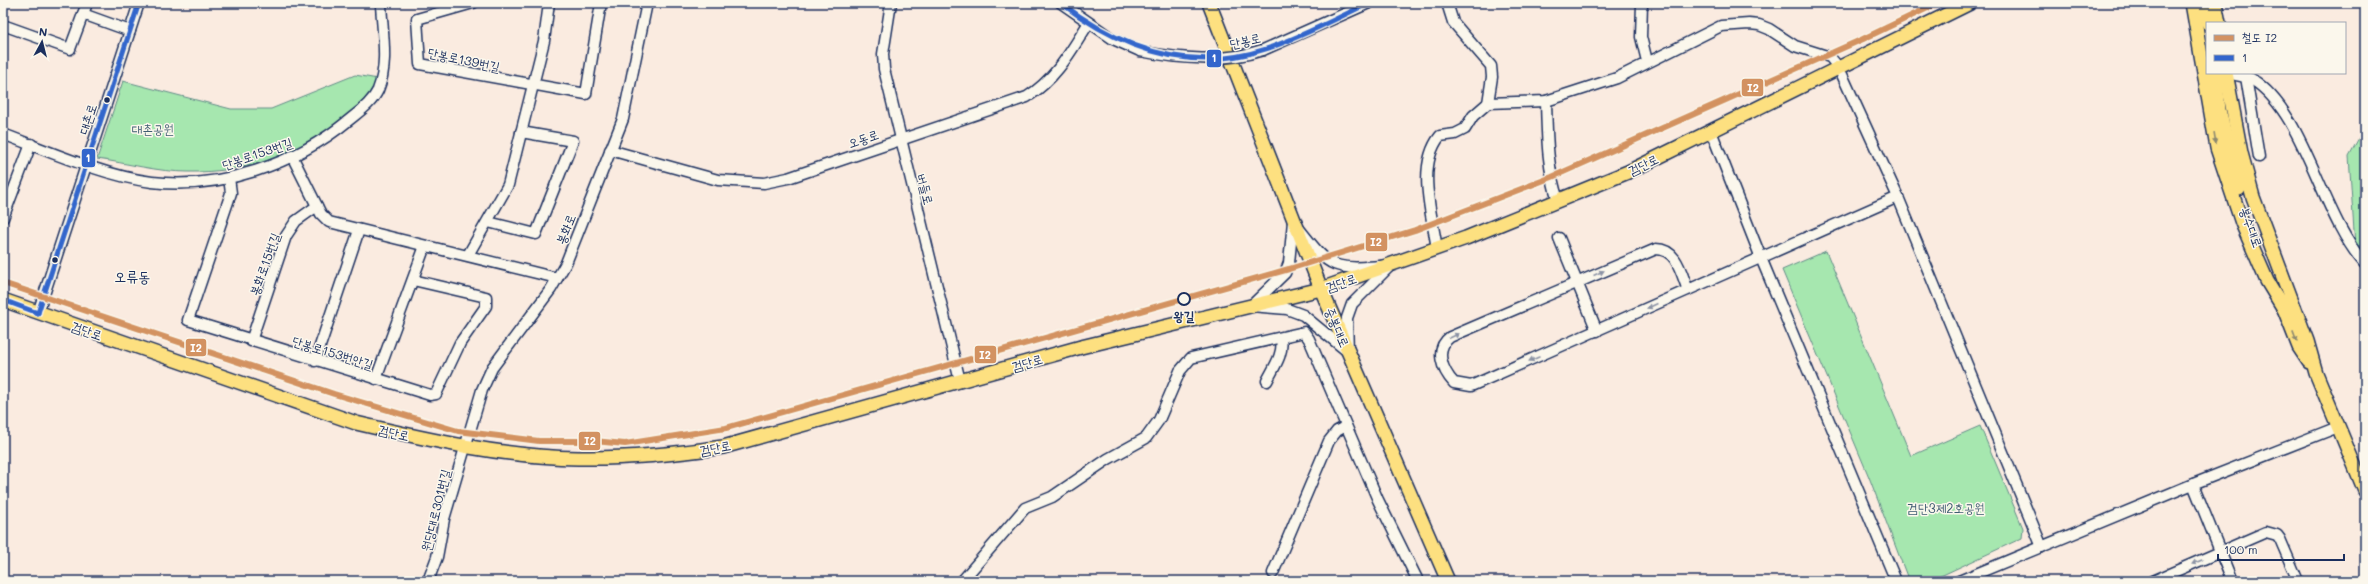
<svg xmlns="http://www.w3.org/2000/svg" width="2368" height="584" font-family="Mali,'Poor Story',sans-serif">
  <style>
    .green { fill: #a6e7af; stroke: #608b86 }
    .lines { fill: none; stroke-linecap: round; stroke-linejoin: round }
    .minor-casing { stroke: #1b2f5e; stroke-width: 13 }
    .major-casing { stroke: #1b2f5e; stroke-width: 16 }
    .minor { stroke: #fbf7ec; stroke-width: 10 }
    .major { stroke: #fde080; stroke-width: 13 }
    .minor-bridge-casing { stroke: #1b2f5e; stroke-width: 13; stroke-linecap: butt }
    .minor-bridge { stroke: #fbf7ec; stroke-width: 10 }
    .bus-1-casing { stroke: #fbf7ec; stroke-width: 8 }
    .bus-1 { stroke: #36c; stroke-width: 5 }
    .rail-1-casing { stroke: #fbf7ec; stroke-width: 9 }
    .rail-1 { stroke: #d39261; stroke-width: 6 }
    .oneway { fill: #8c886f }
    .oneway2 { fill: #8b93a5 }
    .bus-dot { fill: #1b2f5e; stroke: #fbf7ec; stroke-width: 1.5 }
    .stop-dot { fill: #fbf7ec; stroke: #1b2f5e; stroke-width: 2 }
    .labels { text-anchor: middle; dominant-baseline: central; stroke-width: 3; stroke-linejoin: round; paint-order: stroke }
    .street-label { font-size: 13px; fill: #1b2f5e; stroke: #fbf7ec }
    .park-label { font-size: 13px; fill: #3e5d72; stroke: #fbf7ec }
    .stop-label { font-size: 13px; font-weight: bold; fill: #1b2f5e; stroke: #fbf7ec }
    .quarter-label { font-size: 15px; fill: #1b2f5e; stroke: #fbf7ec }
    .line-badge { stroke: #fbf7ec; stroke-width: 1.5 }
    .badge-label { font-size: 11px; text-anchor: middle; font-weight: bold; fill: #fff }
  </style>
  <rect width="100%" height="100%" fill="#faebe0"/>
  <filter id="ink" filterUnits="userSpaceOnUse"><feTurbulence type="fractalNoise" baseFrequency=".025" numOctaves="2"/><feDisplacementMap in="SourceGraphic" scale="8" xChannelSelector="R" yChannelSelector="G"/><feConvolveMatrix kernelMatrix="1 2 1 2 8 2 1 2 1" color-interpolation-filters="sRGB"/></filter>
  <g filter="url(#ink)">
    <g class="green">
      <path d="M355,75l23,4c-10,20 -24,30 -41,44 -41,34 -96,50 -149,49 -30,0 -61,-9 -91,-13l26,-78 108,28h40z"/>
      <polygon points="2365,127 2365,246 2355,246 2349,156"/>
      <polygon points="1826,251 1911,456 1980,426 2023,528 2022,538 1930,581 1911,581 1908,579 1869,477 1782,270"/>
    </g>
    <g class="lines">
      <defs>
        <g id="minor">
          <polyline points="473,3 417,19 420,64 586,94 601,3"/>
          <polyline points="891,3 883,54 884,69 960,381"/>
          <polyline points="1061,3 1113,39 1140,51"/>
          <polyline points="1447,3 1453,22 1491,66 1492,77 1488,103"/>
          <polyline points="1642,3 1641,37 1647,61"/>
          <polyline points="83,14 87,3"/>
          <polyline points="3,25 70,49 83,14 130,31"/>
          <polyline points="1263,50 1369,3"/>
          <path d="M2236,75c5,1 13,2 17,5 53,34 68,136 112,184"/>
          <polyline points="2246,77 2259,157"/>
          <path d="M1546,101c1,34 1,67 12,99"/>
          <polyline points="1711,131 1761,258 1896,581"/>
          <path d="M3,134c45,17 102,42 149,48 69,8 144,-18 197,-62 11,-9 23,-17 29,-30 11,-27 4,-59 3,-87"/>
          <path d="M610,150l108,30 46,3 24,-5 239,-81c29,-18 44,-46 61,-73"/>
          <polyline points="292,156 321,214 329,222 557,278"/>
          <polyline points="229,178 231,193 188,320 430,395 436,394 460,343 486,306 486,297 413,280"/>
          <polyline points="3,218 31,144"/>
          <path d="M1293,221c38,48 35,50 98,44l-39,39 -5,14 1,34 -45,-37 -16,-6 -36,-3 34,-33 4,-10z"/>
          <polyline points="488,222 536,234 573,141 521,132"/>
          <polyline points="1559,238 1597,331"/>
          <path d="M1437,249c-5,-35 -21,-83 3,-113l15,-2 10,-5 8,-13 15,-13 58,-2 71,-23 104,-52 28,-2 10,1 10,4 26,17 35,11 9,11 59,129 144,350"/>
          <polyline points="468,255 508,185 544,41 549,3"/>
          <path d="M1688,290c-7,-17 -11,-41 -32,-41l-206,88c-16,12 -8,33 4,46l17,3 427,-189"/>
          <polyline points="38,313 139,3"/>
          <polyline points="251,341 286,236 296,221 317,206"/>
          <polyline points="315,361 359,230"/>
          <polyline points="376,379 425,246"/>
          <path d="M1267,381c7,-14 17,-27 14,-42"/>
          <polyline points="2193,484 2232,581"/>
          <polyline points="1273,573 1329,441 1337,431 1346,426"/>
          <polyline points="428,581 437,557 444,519 482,390 492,368 551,289 566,263 623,119 647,3"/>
          <polyline points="962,581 1025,508 1052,497 1108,459 1146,438 1159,420 1180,371 1191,358 1304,332 1309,339 1378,500 1418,581"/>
          <polyline points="1959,581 2193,484 2338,427"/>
          <polyline points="2153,581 2266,532 2277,535 2280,539 2298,581"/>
        </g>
        <g id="major">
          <polyline points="1209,3 1321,289 1448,581"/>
          <polyline points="2192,3 2217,148 2242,223 2267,281 2284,309"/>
          <polyline points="2204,3 2208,23"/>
          <polyline points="2215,3 2219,23"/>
          <polyline points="2215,73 2219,110 2239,189"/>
          <polyline points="2226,73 2241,153 2253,197 2307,341 2316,373 2365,491"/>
          <path d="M3,300l353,123c73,17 148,34 222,35 49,1 97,-4 145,-11l358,-100 240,-58 145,-51 162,-66 342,-169"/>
          <polyline points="2281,301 2299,347 2309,362"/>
        </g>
      </defs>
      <use href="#minor" class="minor-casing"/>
      <use href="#major" class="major-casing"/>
      <use href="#minor" class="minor"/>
      <use href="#major" class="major"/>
      <defs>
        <path id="minor-bridge" d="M1140,51c40,8 83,12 123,-1"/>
      </defs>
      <use href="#minor-bridge" class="minor-bridge-casing"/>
      <use href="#minor-bridge" class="minor-bridge"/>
      <defs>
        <g id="bus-1">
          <path d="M1061,3c60,46 129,71 205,46 36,-12 69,-30 103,-46"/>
          <polyline points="3,300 38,313"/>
          <polyline points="38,313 139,3"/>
        </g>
      </defs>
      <use href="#bus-1" class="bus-1-casing"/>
      <use href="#bus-1" class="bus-1"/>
      <defs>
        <polyline id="rail-1" points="3,283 334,394 458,431 539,441 594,441 625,444 726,428 1289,269 1415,230 1552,177 1863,39 1938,3"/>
      </defs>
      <use href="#rail-1" class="rail-1-casing"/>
      <use href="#rail-1" class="rail-1"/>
    </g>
    <defs><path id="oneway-solid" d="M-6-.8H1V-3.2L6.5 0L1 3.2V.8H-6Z"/></defs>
    <g class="oneway">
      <use href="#oneway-solid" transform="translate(2215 138) rotate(81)"/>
      <use href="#oneway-solid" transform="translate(2295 337) rotate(69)"/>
    </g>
    <g class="oneway2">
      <use href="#oneway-solid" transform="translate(1599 273) rotate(-24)"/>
      <use href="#oneway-solid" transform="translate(1652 306) rotate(156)"/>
      <use href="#oneway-solid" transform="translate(1454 336) rotate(-25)"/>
      <use href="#oneway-solid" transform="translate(1534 359) rotate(157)"/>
      <use href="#oneway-solid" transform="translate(2197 562) rotate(157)"/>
    </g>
  </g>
  <g class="bus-dot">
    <circle cx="107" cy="100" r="3.5"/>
    <circle cx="55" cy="260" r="3.5"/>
  </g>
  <circle class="stop-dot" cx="1184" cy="299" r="6"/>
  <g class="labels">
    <g class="street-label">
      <text transform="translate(1245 40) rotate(-13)">단봉로</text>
      <text transform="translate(464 59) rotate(12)">단봉로139번길</text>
      <text transform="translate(87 119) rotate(-72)">대촌로</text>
      <text transform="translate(863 138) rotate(-19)">오동로</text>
      <text transform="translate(257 153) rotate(-19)">단봉로153번길</text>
      <text transform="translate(1643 164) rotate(-26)">검단로</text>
      <text transform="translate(926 189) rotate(76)">버들로</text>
      <text transform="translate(2252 227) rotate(70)">봉수대로</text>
      <text transform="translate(565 229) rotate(-68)">봉화로</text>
      <text transform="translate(264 264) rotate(-70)">봉화로15번길</text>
      <text transform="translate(1341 282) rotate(-19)">검단로</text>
      <text transform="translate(1338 327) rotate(67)">중봉대로</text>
      <text transform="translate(87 330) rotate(19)">검단로</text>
      <text transform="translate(333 352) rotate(17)">단봉로153번안길</text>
      <text transform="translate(1027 362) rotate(-16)">검단로</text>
      <text transform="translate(394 432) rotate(13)">검단로</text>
      <text transform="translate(715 447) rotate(-11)">검단로</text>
      <text transform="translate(435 510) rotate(-76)">원당대로301번길</text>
    </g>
    <g class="park-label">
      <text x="153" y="128">대촌공원</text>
      <text x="1946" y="507">검단3제2호공원</text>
    </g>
    <g class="stop-label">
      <text x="1184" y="315">왕길</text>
    </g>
    <g class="quarter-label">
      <text x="132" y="276">오류동</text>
    </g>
  </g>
  <g class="line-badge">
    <rect x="1206" y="49" width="16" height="19" rx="4" fill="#36c"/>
    <rect x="1741" y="78" width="23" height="19" rx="4" fill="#d39261"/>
    <rect x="81" y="148" width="15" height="20" rx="4" fill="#36c"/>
    <rect x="1365" y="232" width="23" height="20" rx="4" fill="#d39261"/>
    <rect x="185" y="338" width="22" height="19" rx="4" fill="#d39261"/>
    <rect x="974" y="345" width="23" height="19" rx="4" fill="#d39261"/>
    <rect x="578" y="431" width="23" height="20" rx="4" fill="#d39261"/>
  </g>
  <g class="badge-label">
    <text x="1214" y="62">1</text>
    <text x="1753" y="92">I2</text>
    <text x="88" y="162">1</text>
    <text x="1376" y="246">I2</text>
    <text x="196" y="352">I2</text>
    <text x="985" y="359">I2</text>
    <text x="590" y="445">I2</text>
  </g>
  <rect width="2368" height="584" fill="none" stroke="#fbf7ec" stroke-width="16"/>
  <rect x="8" y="8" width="2352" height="568" fill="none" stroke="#1b2f5e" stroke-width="1.5" filter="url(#ink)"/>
  <rect x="2206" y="22" width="140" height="52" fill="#fbf7ec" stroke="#a1a7b3"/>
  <rect x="2214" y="35" width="20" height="6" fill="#d39261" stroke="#a1a7b3"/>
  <text x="2242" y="42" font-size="12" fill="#1b2f5e">철도 I2</text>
  <rect x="2214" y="55" width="20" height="6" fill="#3366cc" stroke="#a1a7b3"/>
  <text x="2242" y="62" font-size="12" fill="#1b2f5e">1</text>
  <g transform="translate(42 42) rotate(7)" stroke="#fbf7ec" stroke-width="3" paint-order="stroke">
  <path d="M0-3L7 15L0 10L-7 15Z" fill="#1b2f5e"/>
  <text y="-6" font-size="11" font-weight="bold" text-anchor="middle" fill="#1b2f5e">N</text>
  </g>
  <path d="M2218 554v6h126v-6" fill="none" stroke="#1b2f5e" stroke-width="2"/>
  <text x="2224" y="554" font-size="12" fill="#1b2f5e" stroke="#fbf7ec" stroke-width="3" paint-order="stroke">100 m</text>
</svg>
